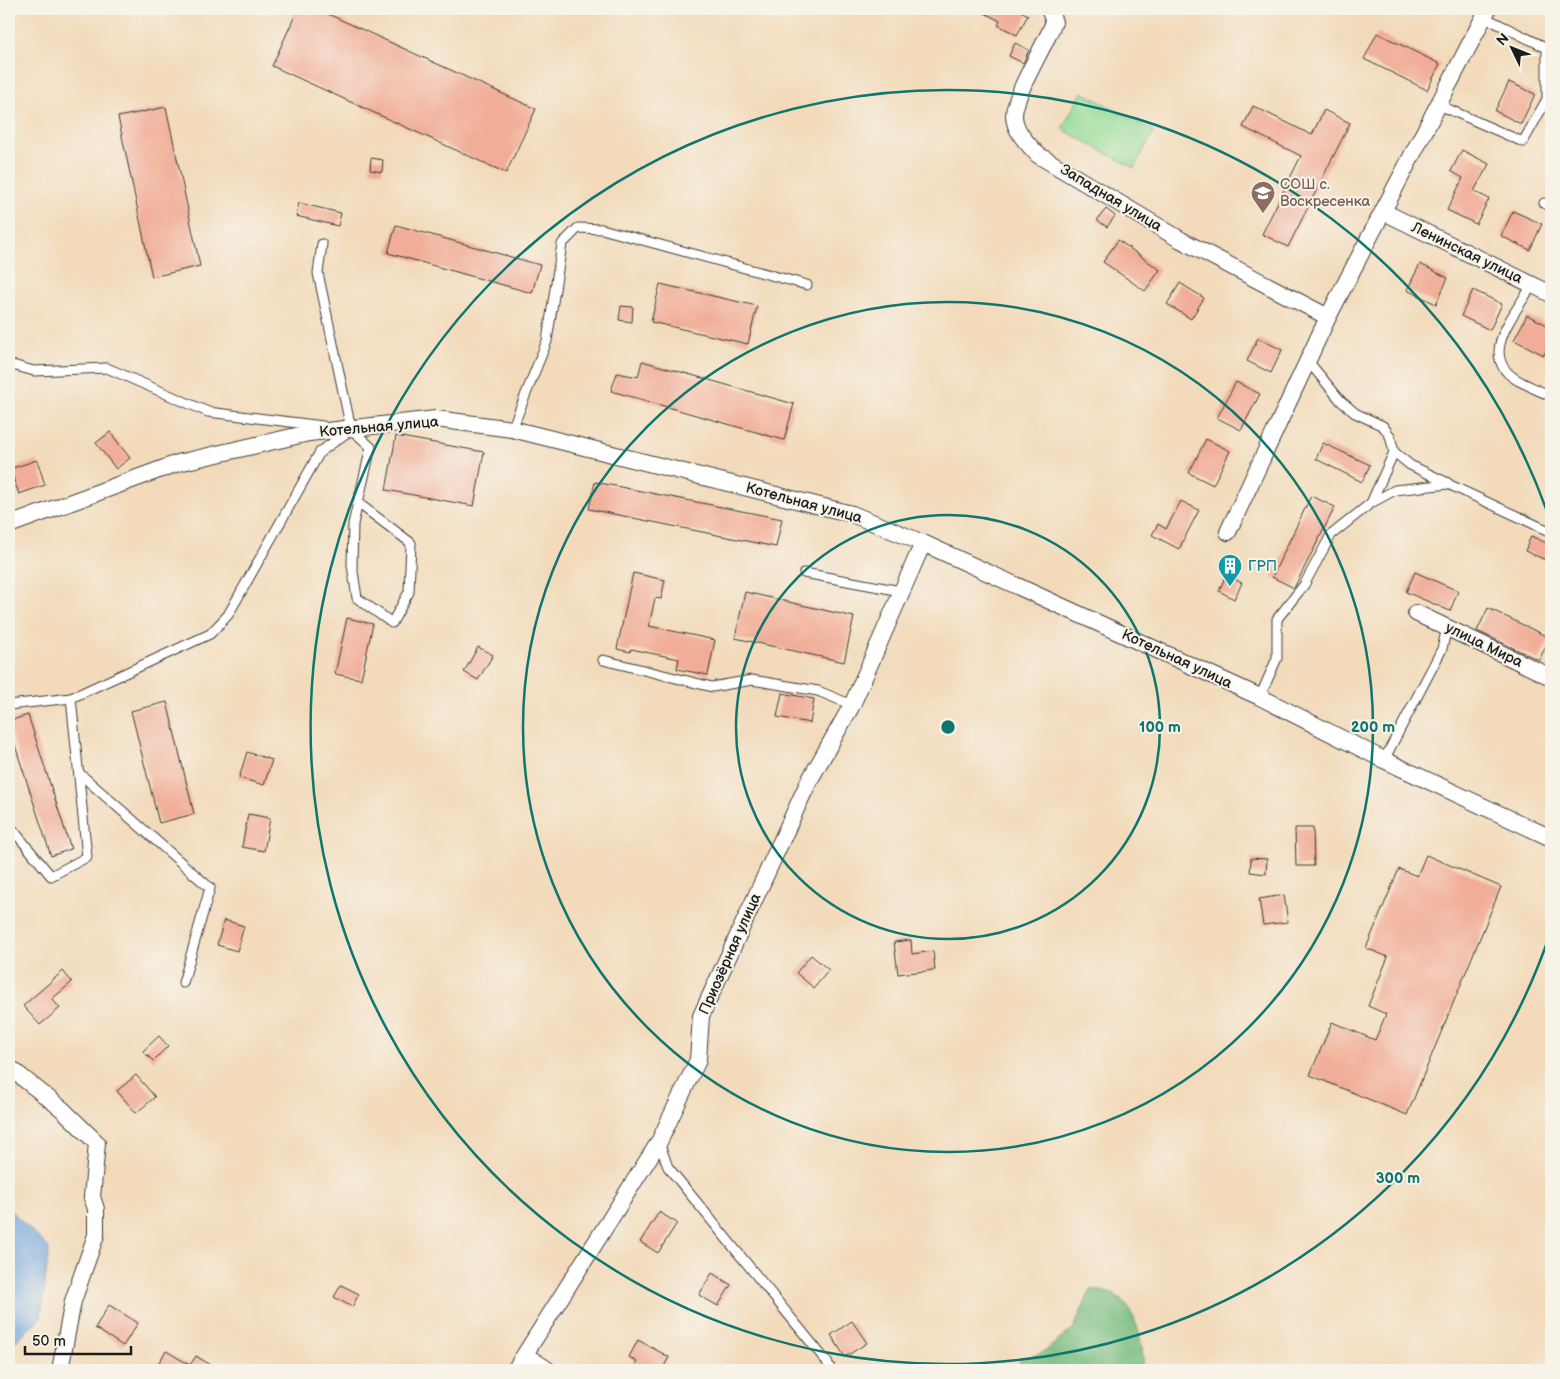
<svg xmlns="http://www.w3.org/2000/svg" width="1560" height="1379" font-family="'Balsamiq Sans',sans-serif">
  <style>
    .green { fill: #93db96; stroke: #587c59 }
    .forest { fill: #76bb7f; stroke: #496c4e }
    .water { fill: #71a5dd; stroke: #46607c }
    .building { fill: #f1ad97 }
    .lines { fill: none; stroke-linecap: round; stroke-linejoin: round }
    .service-casing { stroke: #3c3834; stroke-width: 11 }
    .minor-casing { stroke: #3c3834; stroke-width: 18 }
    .service { stroke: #fff; stroke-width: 9 }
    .minor { stroke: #fff; stroke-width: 16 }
    .ring { fill: none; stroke: #0f766e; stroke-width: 2.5 }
    .labels { text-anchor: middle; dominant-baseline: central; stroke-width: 4; stroke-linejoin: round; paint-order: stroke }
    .education-label { font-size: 15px; fill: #785e54; stroke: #f7f3e8; text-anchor: start }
    .street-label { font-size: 15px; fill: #1c1c1c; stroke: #f7f3e8 }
    .culture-label { font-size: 15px; fill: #0d838f; stroke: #f7f3e8; text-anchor: start }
    .centre { fill: #0f766e; stroke: #f7f3e8; stroke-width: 2.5 }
    .ring-label { font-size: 15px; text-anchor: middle; font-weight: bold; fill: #0f766e; stroke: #f7f3e8; stroke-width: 4; stroke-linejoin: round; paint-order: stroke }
  </style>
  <rect width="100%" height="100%" fill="#f7f3e8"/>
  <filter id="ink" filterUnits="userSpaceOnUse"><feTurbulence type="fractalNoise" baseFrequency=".02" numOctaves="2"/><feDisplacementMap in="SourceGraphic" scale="10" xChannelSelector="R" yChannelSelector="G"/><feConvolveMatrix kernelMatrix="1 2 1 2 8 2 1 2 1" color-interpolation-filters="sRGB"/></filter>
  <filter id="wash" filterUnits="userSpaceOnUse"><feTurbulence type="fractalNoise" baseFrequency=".0096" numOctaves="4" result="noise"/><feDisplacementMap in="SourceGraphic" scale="20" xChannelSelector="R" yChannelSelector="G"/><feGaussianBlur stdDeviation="1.12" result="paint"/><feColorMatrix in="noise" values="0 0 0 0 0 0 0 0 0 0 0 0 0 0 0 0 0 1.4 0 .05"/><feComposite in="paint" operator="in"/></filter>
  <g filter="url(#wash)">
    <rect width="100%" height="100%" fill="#f2daba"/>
    <polygon class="green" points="1082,92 1154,131 1134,168 1062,129"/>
    <path class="forest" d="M1091,1289c8,2 20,3 27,8 20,14 25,51 26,73h-124v-10l24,-8 30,-24z"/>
    <polygon class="water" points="9,1209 49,1248 41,1318 9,1347"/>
    <g id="blocks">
      <g class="building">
        <polygon points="298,9 317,9 536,109 506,173 272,66"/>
        <polygon points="977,9 1017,9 1028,15 1017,35 998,25 1000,21"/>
        <polygon points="1377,33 1440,64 1427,90 1364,59"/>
        <polygon points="1015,43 1029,50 1023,63 1009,56"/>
        <polygon points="1509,82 1535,94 1521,124 1495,111"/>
        <polygon points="1253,106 1312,135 1324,110 1350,123 1288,247 1262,234 1301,156 1243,127"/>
        <polygon points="166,107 200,266 152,277 118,117"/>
        <polygon points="1462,150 1489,164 1474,191 1489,199 1476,224 1447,210 1463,178 1451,171"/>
        <polygon points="371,158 383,160 382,172 370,170"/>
        <polygon points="299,203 341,213 338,226 296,216"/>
        <polygon points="1106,209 1115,216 1107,227 1097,220"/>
        <polygon points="1513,211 1542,224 1530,250 1501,236"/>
        <polygon points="396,225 540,265 532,293 388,253"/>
        <polygon points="1118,240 1160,270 1145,291 1103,262"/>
        <polygon points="1420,264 1448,278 1436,304 1407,290"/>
        <polygon points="1180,283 1204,298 1191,319 1167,304"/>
        <polygon points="660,284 757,306 748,344 651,322"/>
        <polygon points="1473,290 1502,304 1490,330 1461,316"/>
        <polygon points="621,306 633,307 632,322 619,320"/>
        <polygon points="1527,315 1551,327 1551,340 1544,355 1514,340"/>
        <polygon points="1258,338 1282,350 1271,373 1247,361"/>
        <polygon points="642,361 794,404 784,440 611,391 617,373 638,377"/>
        <polygon points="1236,382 1260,394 1241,430 1217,418"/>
        <polygon points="110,432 130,458 116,469 96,443"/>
        <polygon points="396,436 484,452 474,506 386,490"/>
        <polygon points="1206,439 1230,451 1213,485 1189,473"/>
        <polygon points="1323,443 1370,465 1362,482 1316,459"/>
        <polygon points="37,460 45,485 19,494 10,469"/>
        <polygon points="595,482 782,519 776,547 589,509"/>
        <polygon points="1311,496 1335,507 1294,588 1272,577"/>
        <polygon points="1181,501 1199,510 1179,549 1152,535 1158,524 1166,529"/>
        <polygon points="1531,536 1551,545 1548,561 1525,551"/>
        <polygon points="1415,572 1458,591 1450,611 1406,592"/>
        <polygon points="633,573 665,580 661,599 655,598 649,626 715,640 708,675 677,669 679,659 631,649 630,652 617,649"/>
        <polygon points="1226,575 1242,583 1234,599 1219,591"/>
        <polygon points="745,592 854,617 844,662 735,638"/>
        <polygon points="1488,608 1550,638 1539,660 1477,631"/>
        <polygon points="347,618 373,624 361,679 335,674"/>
        <polygon points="478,647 493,655 478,680 464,672"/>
        <polygon points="782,693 814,699 810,723 777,717"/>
        <polygon points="167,702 194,814 159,823 131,711"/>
        <polygon points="28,715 71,849 51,856 9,727 9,721"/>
        <polygon points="247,752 272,760 264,785 239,778"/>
        <polygon points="248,814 270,818 264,851 242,847"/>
        <polygon points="1295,828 1313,828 1314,866 1296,866"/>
        <polygon points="1426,855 1501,887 1407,1115 1310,1075 1332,1022 1375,1040 1386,1014 1368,1006 1388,957 1366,948 1399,869 1417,876"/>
        <polygon points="1251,858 1267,859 1266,874 1250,872"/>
        <polygon points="1284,895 1288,922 1263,925 1259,899"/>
        <polygon points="224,920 244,926 237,951 217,945"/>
        <polygon points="911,940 912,954 933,951 935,970 898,974 894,942"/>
        <polygon points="811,955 829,970 814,988 796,973"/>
        <polygon points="63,971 72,982 52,999 60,1008 40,1025 23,1006"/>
        <polygon points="159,1036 168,1046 153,1061 143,1051"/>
        <polygon points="136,1075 155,1097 136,1113 117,1091"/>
        <polygon points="659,1212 677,1223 658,1253 640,1242"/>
        <polygon points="712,1273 731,1285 718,1306 699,1295"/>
        <polygon points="341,1285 359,1294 352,1307 334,1297"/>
        <polygon points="109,1305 138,1323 123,1346 95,1328"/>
        <polygon points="852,1321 867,1343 845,1357 831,1335"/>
        <polygon points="638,1340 669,1357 662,1370 632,1370 637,1362 629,1357"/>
        <polygon points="166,1351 190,1365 196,1356 219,1370 162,1370 156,1367"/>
      </g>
    </g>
  </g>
  <g filter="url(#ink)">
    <use href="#blocks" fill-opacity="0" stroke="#3c3834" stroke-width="1"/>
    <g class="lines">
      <defs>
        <g id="service">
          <polyline points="1439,105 1523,142 1547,99 1547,48 1484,17"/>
          <polyline points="1544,203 1551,206"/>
          <polyline points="322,244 318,273 351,429 371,447 353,524 352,565 357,598 392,623 409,592 411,543 358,503"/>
          <path d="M1532,285c-18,31 -59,75 -9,98 9,4 18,10 28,12"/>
          <polyline points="1308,361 1341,401 1355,413 1383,426 1390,436 1394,452 1410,465 1448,483"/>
          <polyline points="9,364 34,371 107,368 208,412 323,426"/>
          <polyline points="512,429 547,341 562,244 578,228 602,229 807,285"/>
          <polyline points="1371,503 1394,452"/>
          <polyline points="804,573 901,591"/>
          <polyline points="603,660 712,687 752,680 818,691 852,705"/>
          <polyline points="1260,697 1277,658 1277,619 1304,585 1331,535 1371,503 1395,490 1448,484 1551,532"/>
          <polyline points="9,705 71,698 210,634 228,615 320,452 349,431"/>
          <polyline points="1384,760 1442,649 1447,627"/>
          <polyline points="79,773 210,888 183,983"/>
          <polyline points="9,825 51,876 87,857 71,698"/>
          <polyline points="659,1142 668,1167 827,1362 831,1370"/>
        </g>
        <g id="minor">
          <path d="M1049,9l5,13c-9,24 -39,70 -40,93 0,16 14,29 24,40l143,85 147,77"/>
          <polyline points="1384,212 1551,294"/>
          <polyline points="9,525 178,463 309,433 436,419 512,429 852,514 923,543 1260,697 1384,760 1551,838"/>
          <polyline points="1228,532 1328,317 1488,9"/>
          <polyline points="1416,613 1551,677"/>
          <polyline points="9,1067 62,1109 97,1143 92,1197 96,1209 96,1235 73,1301 60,1370"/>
          <polyline points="525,1355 548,1370"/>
          <polyline points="515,1370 659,1142 698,1060 701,1016 808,783 852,705 923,543"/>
        </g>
      </defs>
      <use href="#service" class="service-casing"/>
      <use href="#minor" class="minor-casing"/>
      <use href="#service" class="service"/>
      <use href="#minor" class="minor"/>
    </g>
  </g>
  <g class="ring">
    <circle cx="948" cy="727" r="212"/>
    <circle cx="948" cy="727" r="425"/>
    <path d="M1550 934A637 637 0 1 1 1550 520"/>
  </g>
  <defs>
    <symbol id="school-pin" viewBox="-11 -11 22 30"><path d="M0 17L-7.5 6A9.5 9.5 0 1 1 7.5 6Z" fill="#8d6e63" stroke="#f7f3e8"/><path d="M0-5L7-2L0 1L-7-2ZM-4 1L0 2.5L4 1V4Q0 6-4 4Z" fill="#fff"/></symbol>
    <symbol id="building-pin" viewBox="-11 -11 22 30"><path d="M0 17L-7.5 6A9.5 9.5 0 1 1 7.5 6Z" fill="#0f9aa8" stroke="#f7f3e8"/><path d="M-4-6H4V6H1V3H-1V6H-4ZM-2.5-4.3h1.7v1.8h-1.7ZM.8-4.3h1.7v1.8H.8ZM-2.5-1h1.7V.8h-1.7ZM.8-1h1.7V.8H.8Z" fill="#fff"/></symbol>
  </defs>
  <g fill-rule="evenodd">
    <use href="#school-pin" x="1249" y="179" width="28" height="38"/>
    <use href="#building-pin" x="1216" y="552" width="28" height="38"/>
  </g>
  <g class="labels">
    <g class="education-label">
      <text x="1280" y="184">СОШ с.<tspan x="1280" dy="17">Воскресенка</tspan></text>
    </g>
    <g class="street-label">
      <text transform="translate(1111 198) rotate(31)">Западная улица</text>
      <text transform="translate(1467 253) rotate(26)">Ленинская улица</text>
      <text transform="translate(379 427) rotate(-5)">Котельная улица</text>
      <text transform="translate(804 503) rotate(15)">Котельная улица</text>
      <text transform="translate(1484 645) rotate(26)">улица Мира</text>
      <text transform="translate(1177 659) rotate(25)">Котельная улица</text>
      <text transform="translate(730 954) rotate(-66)">Приозёрная улица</text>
    </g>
    <g class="culture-label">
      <text x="1248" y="566">ГРП</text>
    </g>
  </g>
  <circle cx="948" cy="727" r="8" class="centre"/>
  <g class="ring-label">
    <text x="1160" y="732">100 m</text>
    <text x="1373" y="732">200 m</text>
    <text x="1398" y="1183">300 m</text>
  </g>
  <rect width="1560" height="1379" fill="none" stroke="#f7f3e8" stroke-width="30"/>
  <g transform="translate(1512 48) rotate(313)" stroke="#f7f3e8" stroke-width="4" paint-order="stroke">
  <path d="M0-4L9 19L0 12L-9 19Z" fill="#1c1c1c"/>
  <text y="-8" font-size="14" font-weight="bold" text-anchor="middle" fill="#1c1c1c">N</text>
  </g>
  <path d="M25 1346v8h106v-8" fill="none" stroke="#1c1c1c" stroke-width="2.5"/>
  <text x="32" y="1346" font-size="15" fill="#1c1c1c" stroke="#f7f3e8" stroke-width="4" paint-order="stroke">50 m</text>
</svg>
